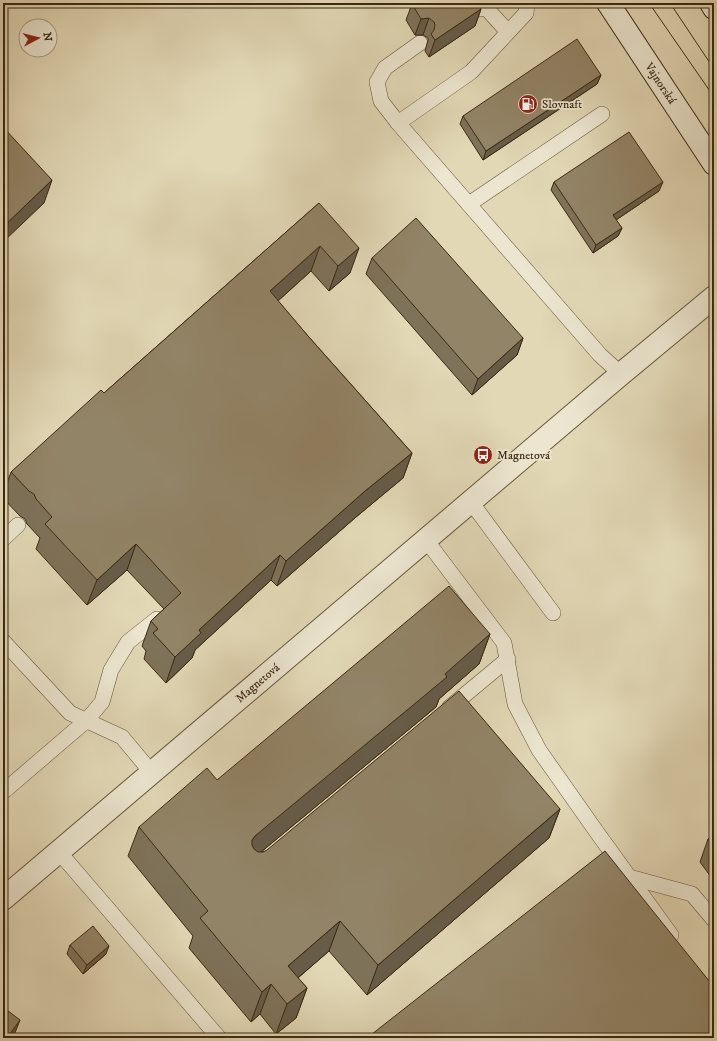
<svg xmlns="http://www.w3.org/2000/svg" width="717" height="1041" font-family="'IM FELL DW Pica',serif">
  <style>
    .lines { fill: none; stroke-linecap: round; stroke-linejoin: round }
    .lane-casing { stroke: #65543a; stroke-width: 16 }
    .street-casing { stroke: #65543a; stroke-width: 24 }
    .secondary-casing { stroke: #3b2811; stroke-width: 24 }
    .lane { stroke: #ece6d0; stroke-width: 15 }
    .street { stroke: #ece6d0; stroke-width: 22 }
    .secondary { stroke: #ece6d0; stroke-width: 22 }
    .tram { stroke: #3b2811; stroke-width: 1 }
    .wall { fill: #7e7259; stroke: #3b2811 }
    .shaded-wall { fill: #665c48; stroke: #3b2811 }
    .building { fill: #928467; stroke: #3b2811 }
    .labels { text-anchor: middle; dominant-baseline: central; stroke-width: 3.5; stroke-linejoin: round; paint-order: stroke }
    .street-label { font-size: 12px; fill: #3b2811; stroke: #ece6d0 }
    .poi-label { font-size: 12px; fill: #3b2811; stroke: #ece6d0; text-anchor: start }
  </style>
  <rect width="100%" height="100%" fill="#e2d8b6"/>
  <filter id="stains"><feTurbulence type="fractalNoise" baseFrequency=".005" numOctaves="4"/><feColorMatrix values="0 0 0 0 .2 0 0 0 0 .09 0 0 0 0 .02 0 0 0 .5 -.17"/></filter>
  <radialGradient id="worn" r=".72"><stop offset=".6" stop-color="#630" stop-opacity="0"/><stop offset="1" stop-color="#630" stop-opacity=".3"/></radialGradient>
  <g class="lines">
    <defs>
      <g id="lane">
        <polyline points="467,15 478,8 487,9 508,32"/>
        <polyline points="420,43 385,68 377,82 381,101 398,123 600,355 621,374"/>
        <polyline points="398,123 471,72 526,13 527,3"/>
        <polyline points="469,204 602,114"/>
        <polyline points="471,502 553,613"/>
        <polyline points="3,539 18,525"/>
        <polyline points="426,540 504,643 515,704 539,750 596,831 671,935"/>
        <polyline points="3,641 70,713 122,737 152,773"/>
        <polyline points="449,708 508,659"/>
        <polyline points="3,792 87,720 102,702 111,670 128,642 157,619"/>
        <polyline points="59,852 219,1038"/>
        <polyline points="629,877 692,894 714,920"/>
      </g>
      <g id="street">
        <path id="s1" d="M3,899l618,-525 93,-77"/>
      </g>
      <g id="secondary">
        <path id="s2" d="M608,3l106,161"/>
        <polyline points="711,3 714,8"/>
      </g>
    </defs>
    <use href="#lane" class="lane-casing"/>
    <use href="#street" class="street-casing"/>
    <use href="#secondary" class="secondary-casing"/>
    <use href="#lane" class="lane"/>
    <use href="#street" class="street"/>
    <use href="#secondary" class="secondary"/>
    <g class="tram">
      <polyline points="649,3 714,97"/>
      <polyline points="670,3 714,69"/>
    </g>
  </g>
  <g class="wall">
    <polygon points="412,4 469,6 481,9 475,26 429,57 425,51 428,40 428,38 423,35 415,35 406,20"/>
    <polygon points="601,75 597,84 483,160 460,124 463,116"/>
    <polygon points="554,182 659,191 616,220 622,228 618,236 593,253 551,190"/>
    <polygon points="319,203 350,273 329,291 311,271 278,301 308,336 412,453 403,478 356,517 277,586 271,580 195,650 192,658 166,683 144,659 146,651 142,646 151,621 164,609 127,570 87,605 36,549 40,538 27,524 25,519 20,516 3,498 3,494 11,472 104,393"/>
    <polygon points="372,258 523,338 517,355 472,395 366,274"/>
    <polygon points="490,634 479,664 439,699 436,707 261,852 560,809 549,838 367,995 329,951 298,978 307,988 296,1018 276,1034 260,1014 251,1022 189,948 193,936 128,856 139,827 217,780"/>
    <polygon points="714,835 714,881 700,862 708,839"/>
    <polygon points="70,945 106,954 83,974 67,954"/>
  </g>
  <g class="shaded-wall">
    <polygon points="481,9 475,26 429,57 435,40"/>
    <polygon points="429,18 423,35 415,35 421,19"/>
    <polygon points="601,75 597,84 483,160 486,151"/>
    <polygon points="52,180 44,203 3,242 3,227"/>
    <polygon points="663,182 659,191 610,224 613,215"/>
    <polygon points="622,228 618,236 593,253 596,245"/>
    <polygon points="320,246 311,271 261,316 270,291"/>
    <polygon points="359,248 350,273 329,291 338,266"/>
    <polygon points="523,338 517,355 472,395 478,379"/>
    <polygon points="412,453 403,478 356,517 277,586 286,561 365,491"/>
    <polygon points="136,544 127,570 87,605 97,580"/>
    <polygon points="280,555 271,580 195,650 192,658 166,683 175,657 199,630"/>
    <polygon points="490,634 479,664 439,699 436,707 244,866 252,840 255,836"/>
    <polygon points="560,809 549,838 367,995 378,965"/>
    <polygon points="340,921 329,951 279,994 288,966"/>
    <polygon points="109,946 106,954 83,974 87,965"/>
    <polygon points="271,984 260,1014 251,1022 262,992"/>
    <polygon points="307,988 296,1018 276,1034 287,1004"/>
    <polygon points="20,1020 13,1038 7,1038"/>
  </g>
  <g class="building">
    <polygon points="413,3 465,3 469,6 473,7 478,6 481,9 435,40 431,34 434,30 435,25 434,22 429,18 421,19 412,4"/>
    <polygon points="577,39 601,75 486,151 463,116"/>
    <polygon points="3,127 52,180 3,227"/>
    <polygon points="629,132 663,182 613,215 622,228 596,245 554,182"/>
    <polygon points="319,203 359,248 338,266 320,246 270,291 308,336 412,453 365,491 286,561 280,555 199,630 201,633 175,657 153,633 158,629 151,621 181,593 136,544 97,580 45,524 52,517 36,499 34,494 29,491 11,472 101,390 104,393"/>
    <polygon points="416,218 523,338 478,379 372,258"/>
    <polygon points="449,586 490,634 445,674 447,677 255,836 252,840 252,845 254,849 258,852 263,852 267,850 459,691 560,809 378,965 340,921 288,966 307,988 287,1004 271,984 262,992 200,918 208,911 139,827 207,768 217,780"/>
    <polygon points="714,835 714,847 708,839"/>
    <polygon points="605,851 652,910 714,987 714,1038 367,1038"/>
    <polygon points="93,926 109,946 87,965 70,945"/>
    <polygon points="3,1007 20,1020 7,1038 3,1038"/>
  </g>
  <defs>
    <symbol id="fuel-disc" viewBox="-11 -11 22 22"><circle r="9.5" fill="#8f2418" stroke="#ece6d0"/><path d="M-5.5-6h7V0h2V4h1.3V-2.5L3-4.5l.8-.8L6-3V5H2.5V1h-1V6h-7ZM-4.2-4.7v3.2H.2V-4.7Z" fill="#fff"/></symbol>
    <symbol id="bus-disc" viewBox="-11 -11 22 22"><circle r="9.5" fill="#8f2418" stroke="#ece6d0"/><path d="M-5-6H5V4H4V6H2V4H-2V6H-4V4H-5ZM-3.5-4V0h7V-4ZM-3.5 1.2v1.5H-2V1.2ZM2 1.2v1.5H3.5V1.2Z" fill="#fff"/></symbol>
  </defs>
  <g fill-rule="evenodd">
    <use href="#fuel-disc" x="517" y="93" width="22" height="22"/>
    <use href="#bus-disc" x="472" y="444" width="22" height="22"/>
  </g>
  <g class="labels">
    <g class="street-label">
      <text stroke="none"><textPath href="#s2" startOffset="96">Vajnorská</textPath></text>
      <text stroke="none"><textPath href="#s1" startOffset="334">Magnetová</textPath></text>
    </g>
    <g class="poi-label">
      <text x="542" y="104">Slovnaft</text>
      <text x="497" y="455">Magnetová</text>
    </g>
  </g>
  <rect width="717" height="1041" fill="none" stroke="#e2d8b6" stroke-width="16"/>
  <rect x="4" y="4" width="709" height="1033" fill="none" stroke="#3b2811" stroke-width="2"/>
  <rect x="8" y="8" width="701" height="1025" fill="none" stroke="#3b2811"/>
  <g transform="translate(38 38) rotate(83)"><circle r="19" fill="#ece6d0" stroke="#a59a84"/>
  <path d="M0-3L7 15L0 10L-7 15Z" fill="#8f2418"/>
  <text y="-6" font-size="11" font-weight="bold" text-anchor="middle" fill="#3b2811">N</text>
  </g>
  <rect width="100%" height="100%" filter="url(#stains)"/>
  <rect width="100%" height="100%" fill="url(#worn)"/>
</svg>
